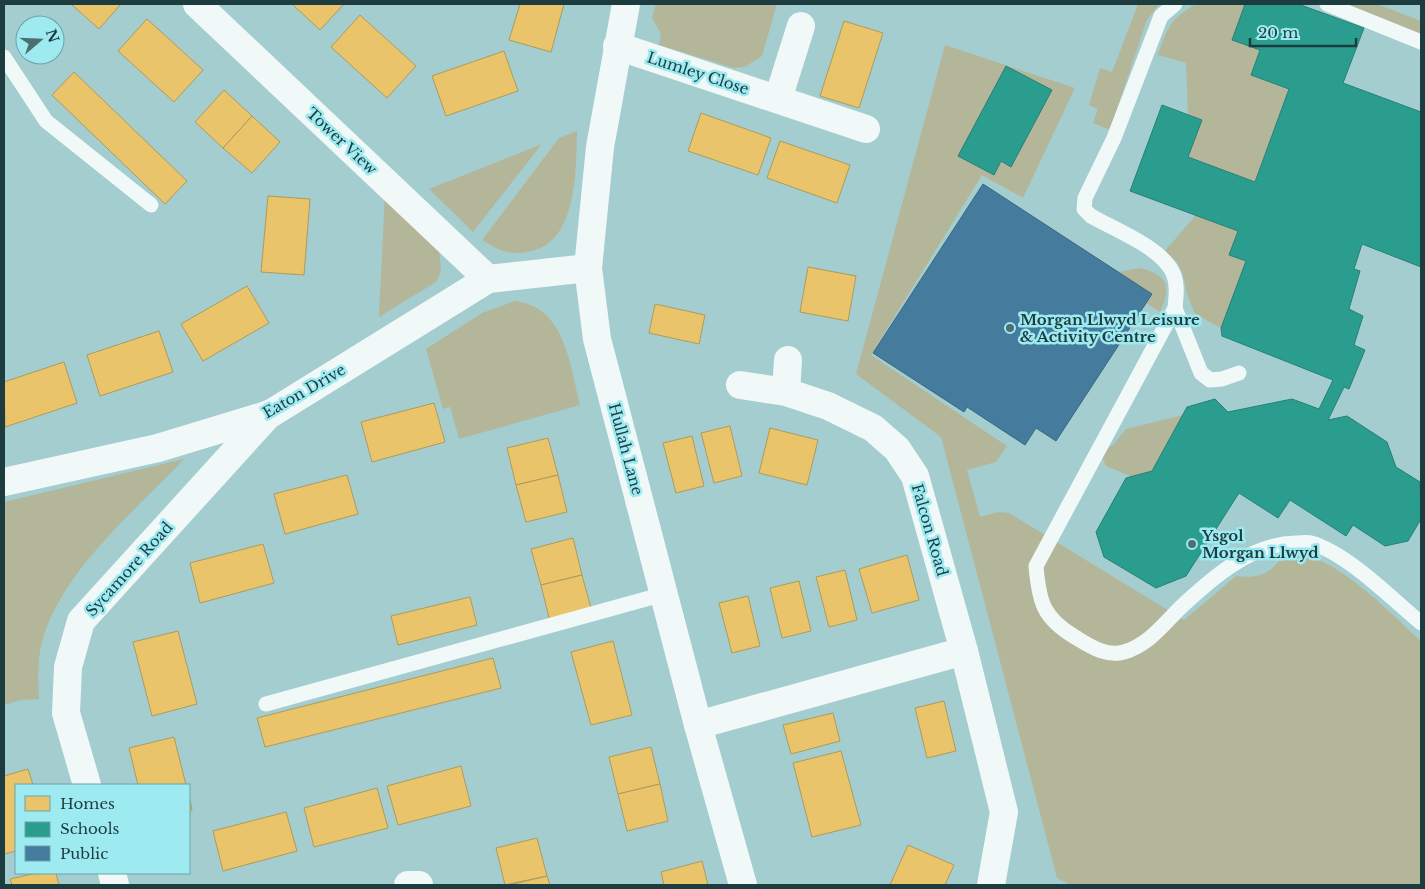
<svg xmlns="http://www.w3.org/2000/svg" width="1425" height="889" font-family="'Libre Baskerville',serif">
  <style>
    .green { fill: #b4b69a }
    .homes { fill: #e9c46a; stroke: #ac9b5d }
    .schools { fill: #2a9d8f; stroke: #268077 }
    .public { fill: #457b9d; stroke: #396881 }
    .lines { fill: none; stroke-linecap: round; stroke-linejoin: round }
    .lane { stroke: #f1f8f8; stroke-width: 15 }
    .street { stroke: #f1f8f8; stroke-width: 28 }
    .secondary { stroke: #f1f8f8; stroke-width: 28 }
    .poi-dot { fill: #4c6f72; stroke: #9eeaf1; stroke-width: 2 }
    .labels { text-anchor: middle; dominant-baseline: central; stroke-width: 5; stroke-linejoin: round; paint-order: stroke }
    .street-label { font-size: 15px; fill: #1d3c3f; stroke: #9eeaf1 }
    .poi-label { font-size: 15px; font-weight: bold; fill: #1d3c3f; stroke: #9eeaf1; text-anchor: start }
  </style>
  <rect width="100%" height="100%" fill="#a4cdd0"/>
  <g class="green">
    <polygon points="656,4 777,4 762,56 745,67 734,68 659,45 661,34 652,18"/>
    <polygon points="1138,4 1159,4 1146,22 1110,130 1093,123 1098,109 1089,105 1100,68 1112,72"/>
    <path d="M1196,4h49l-13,36 28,10 -9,25 38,14 -34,93 -67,-25 14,-37 -14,-5 -2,-52 -28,-8c9,-27 12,-36 38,-51z"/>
    <polygon points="1343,4 1377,4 1421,21 1421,34"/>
    <path d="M945,45l130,43 -52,110 -41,-23 -111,180 136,91 -11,16 -29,8 13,47 19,-5 10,1 175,107 52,-44c21,3 37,-2 47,-22 44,-9 107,59 138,87v244h-350l-14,-7 -116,-441 -85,-63z"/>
    <path d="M577,131c-1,37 1,109 -45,120 -23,5 -30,1 -50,-11l77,-102z"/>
    <polygon points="542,144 473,232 429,189"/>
    <polygon points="385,190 439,247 441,272 436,282 379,317"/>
    <polygon points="1196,215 1238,231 1229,255 1246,261 1221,328 1195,314 1187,294 1183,275 1177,262 1165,251"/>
    <path d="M1140,268c28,7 32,18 20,44l-14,-9 6,-9 -34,-22z"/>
    <path d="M515,301c50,6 55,63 65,104l-121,34 -9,-32 -7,2 -17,-60 56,-36z"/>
    <polygon points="1183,415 1152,471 1132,477 1106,466 1102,457 1106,449 1113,445 1126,429"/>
    <path d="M184,459c-49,52 -120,110 -141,179 -6,20 -5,41 -4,61l-18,1 -17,5v-203z"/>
  </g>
  <g class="homes">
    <polygon points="71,4 121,4 99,29"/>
    <polygon points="292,4 344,4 320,30"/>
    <polygon points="520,4 564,4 551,52 509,40"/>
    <polygon points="360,15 416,66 387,98 331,47"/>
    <polygon points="147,19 203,70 174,102 118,51"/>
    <polygon points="844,21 883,33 859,108 820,96"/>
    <polygon points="504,51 518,91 446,116 432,76"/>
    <polygon points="74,72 187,181 165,204 52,95"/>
    <polygon points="224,90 252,116 223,148 195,122"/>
    <polygon points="701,113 771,138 758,175 688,151"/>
    <polygon points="252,116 280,142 252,173 223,148"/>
    <polygon points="780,141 850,165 837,203 767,178"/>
    <polygon points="268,196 310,199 304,275 261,272"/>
    <polygon points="808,267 856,276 848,321 800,312"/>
    <polygon points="247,286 269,323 203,361 181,324"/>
    <polygon points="655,304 705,315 699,344 649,333"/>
    <polygon points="159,331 173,372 100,396 87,355"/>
    <polygon points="64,362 77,403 5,427 4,382"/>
    <polygon points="434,403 445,442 372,462 361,422"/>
    <polygon points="730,426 742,476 714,483 701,433"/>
    <polygon points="770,428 818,440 807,485 759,473"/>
    <polygon points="692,436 704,486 676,493 663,443"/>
    <polygon points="548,438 558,475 516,485 507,448"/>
    <polygon points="347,475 358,514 285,534 274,494"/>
    <polygon points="558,475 567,512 526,522 516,485"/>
    <polygon points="573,538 582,575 541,585 531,549"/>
    <polygon points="263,544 274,583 200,603 190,563"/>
    <polygon points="907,555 919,600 872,613 859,569"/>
    <polygon points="845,570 857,620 829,627 816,577"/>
    <polygon points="582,575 592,612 550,622 541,585"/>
    <polygon points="799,581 811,631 782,638 770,588"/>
    <polygon points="748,596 760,646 732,653 719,603"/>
    <polygon points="470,597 477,625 398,645 391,616"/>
    <polygon points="178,631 197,704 152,716 133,642"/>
    <polygon points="613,641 632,715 591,725 571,652"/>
    <polygon points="493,658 501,688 265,747 257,718"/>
    <polygon points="944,701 956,751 927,758 915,708"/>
    <polygon points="833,713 840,741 791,754 783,725"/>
    <polygon points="174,737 186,785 138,785 129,748"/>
    <polygon points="651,747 660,784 618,794 609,757"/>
    <polygon points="841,751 861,825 812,837 793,763"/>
    <polygon points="461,766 471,806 398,825 387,786"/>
    <polygon points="28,769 33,785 16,785 16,851 4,854 4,776"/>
    <polygon points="660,784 668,821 627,831 618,794"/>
    <polygon points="377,788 388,828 314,847 304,808"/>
    <polygon points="189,796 192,810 189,811"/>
    <polygon points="286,812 297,851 223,871 213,831"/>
    <polygon points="537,838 547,876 505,885 496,848"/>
    <polygon points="908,845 954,865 945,885 890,885"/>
    <polygon points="702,861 708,885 664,885 661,872"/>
    <polygon points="37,873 56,873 59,885 12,885 10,879"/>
    <polygon points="547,876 550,885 509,885"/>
  </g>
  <g class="schools">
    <polygon points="1245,4 1298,4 1364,28 1343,83 1421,112 1421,267 1362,244 1354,269 1360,271 1349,309 1363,316 1354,345 1365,350 1349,389 1344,387 1328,420 1347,416 1387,442 1396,467 1420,482 1421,519 1408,541 1385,546 1353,525 1346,536 1290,500 1278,518 1239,493 1186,576 1156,588 1104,557 1096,532 1126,478 1152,471 1187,407 1215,399 1228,412 1292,399 1319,409 1333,380 1222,336 1221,328 1246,261 1229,255 1238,231 1130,191 1162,105 1202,120 1188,157 1255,182 1289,89 1251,75 1260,50 1232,40"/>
    <polygon points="1006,66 1052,90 1011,167 1001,161 994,175 958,156"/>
  </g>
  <polygon class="public" points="983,184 1152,294 1056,441 1036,428 1025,445 967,407 964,412 873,353"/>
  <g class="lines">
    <g class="lane">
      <path d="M1175,4l-14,12 -47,122 -29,60 -1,11 7,7c24,14 70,31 82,57 5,11 3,24 2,35l-139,258c3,36 7,52 39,71 15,9 31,20 49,15 24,-7 39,-27 56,-44 32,-30 70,-64 116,-65 5,0 11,-1 15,0 36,10 81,56 110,80"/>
      <polyline points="1327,4 1421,42"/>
      <polyline points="4,57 46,121 151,205"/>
      <polyline points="1175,308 1201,373 1210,380 1222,379 1239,373"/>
      <polyline points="266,704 664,594"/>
    </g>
    <g class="street">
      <polyline points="197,4 488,279"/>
      <polyline points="617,46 866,129"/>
      <polyline points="778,99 801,26"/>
      <polyline points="740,385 786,392 828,406 873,428 897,449 915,476 964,651 1004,812 991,885"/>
      <polyline points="786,392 788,360"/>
      <polyline points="4,482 158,448 270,414 488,279 588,268"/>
      <polyline points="698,725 964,651"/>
      <polyline points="87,785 66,713 68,667 81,621 269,414"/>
      <polyline points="112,873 115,885"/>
      <polyline points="408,885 419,885"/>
    </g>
    <polyline class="secondary" points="626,4 600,147 588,268 597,339 698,725 743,885"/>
  </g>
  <g class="poi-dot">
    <circle cx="1010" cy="328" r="5"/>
    <circle cx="1192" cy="544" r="5"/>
  </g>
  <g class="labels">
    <g class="street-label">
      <text transform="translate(698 73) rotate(18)">Lumley Close</text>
      <text transform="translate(342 141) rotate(43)">Tower View</text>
      <text transform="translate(304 391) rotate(-30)">Eaton Drive</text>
      <text transform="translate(626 449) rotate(75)">Hullah Lane</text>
      <text transform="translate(930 530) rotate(74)">Falcon Road</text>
      <text transform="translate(129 569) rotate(-48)">Sycamore Road</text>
    </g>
    <g class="poi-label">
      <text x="1020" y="319">Morgan Llwyd Leisure<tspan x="1020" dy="17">&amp; Activity Centre</tspan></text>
      <text x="1202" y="535">Ysgol<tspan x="1202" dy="17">Morgan Llwyd</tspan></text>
    </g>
  </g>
  <rect width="1425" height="889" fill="none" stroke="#1d3c3f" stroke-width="10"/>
  <rect x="15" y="784" width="175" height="90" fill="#9eeaf1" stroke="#6aa4aa"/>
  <rect x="25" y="796" width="25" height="15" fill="#e9c46a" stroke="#6aa4aa"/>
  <text x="60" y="809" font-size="15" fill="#1d3c3f">Homes</text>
  <rect x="25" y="822" width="25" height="15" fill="#2a9d8f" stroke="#6aa4aa"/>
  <text x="60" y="834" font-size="15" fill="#1d3c3f">Schools</text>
  <rect x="25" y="846" width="25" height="15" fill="#457b9d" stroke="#6aa4aa"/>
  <text x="60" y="859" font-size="15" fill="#1d3c3f">Public</text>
  <g transform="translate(40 40) rotate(71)"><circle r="24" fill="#9eeaf1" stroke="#6aa4aa"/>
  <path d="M0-4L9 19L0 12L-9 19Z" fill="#4c6f72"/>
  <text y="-8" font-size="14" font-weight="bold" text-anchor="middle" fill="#1d3c3f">N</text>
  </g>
  <path d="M1250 38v8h106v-8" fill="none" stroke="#1d3c3f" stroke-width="2.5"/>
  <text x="1258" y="38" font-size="15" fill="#1d3c3f" stroke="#9eeaf1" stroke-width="4" paint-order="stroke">20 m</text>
</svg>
